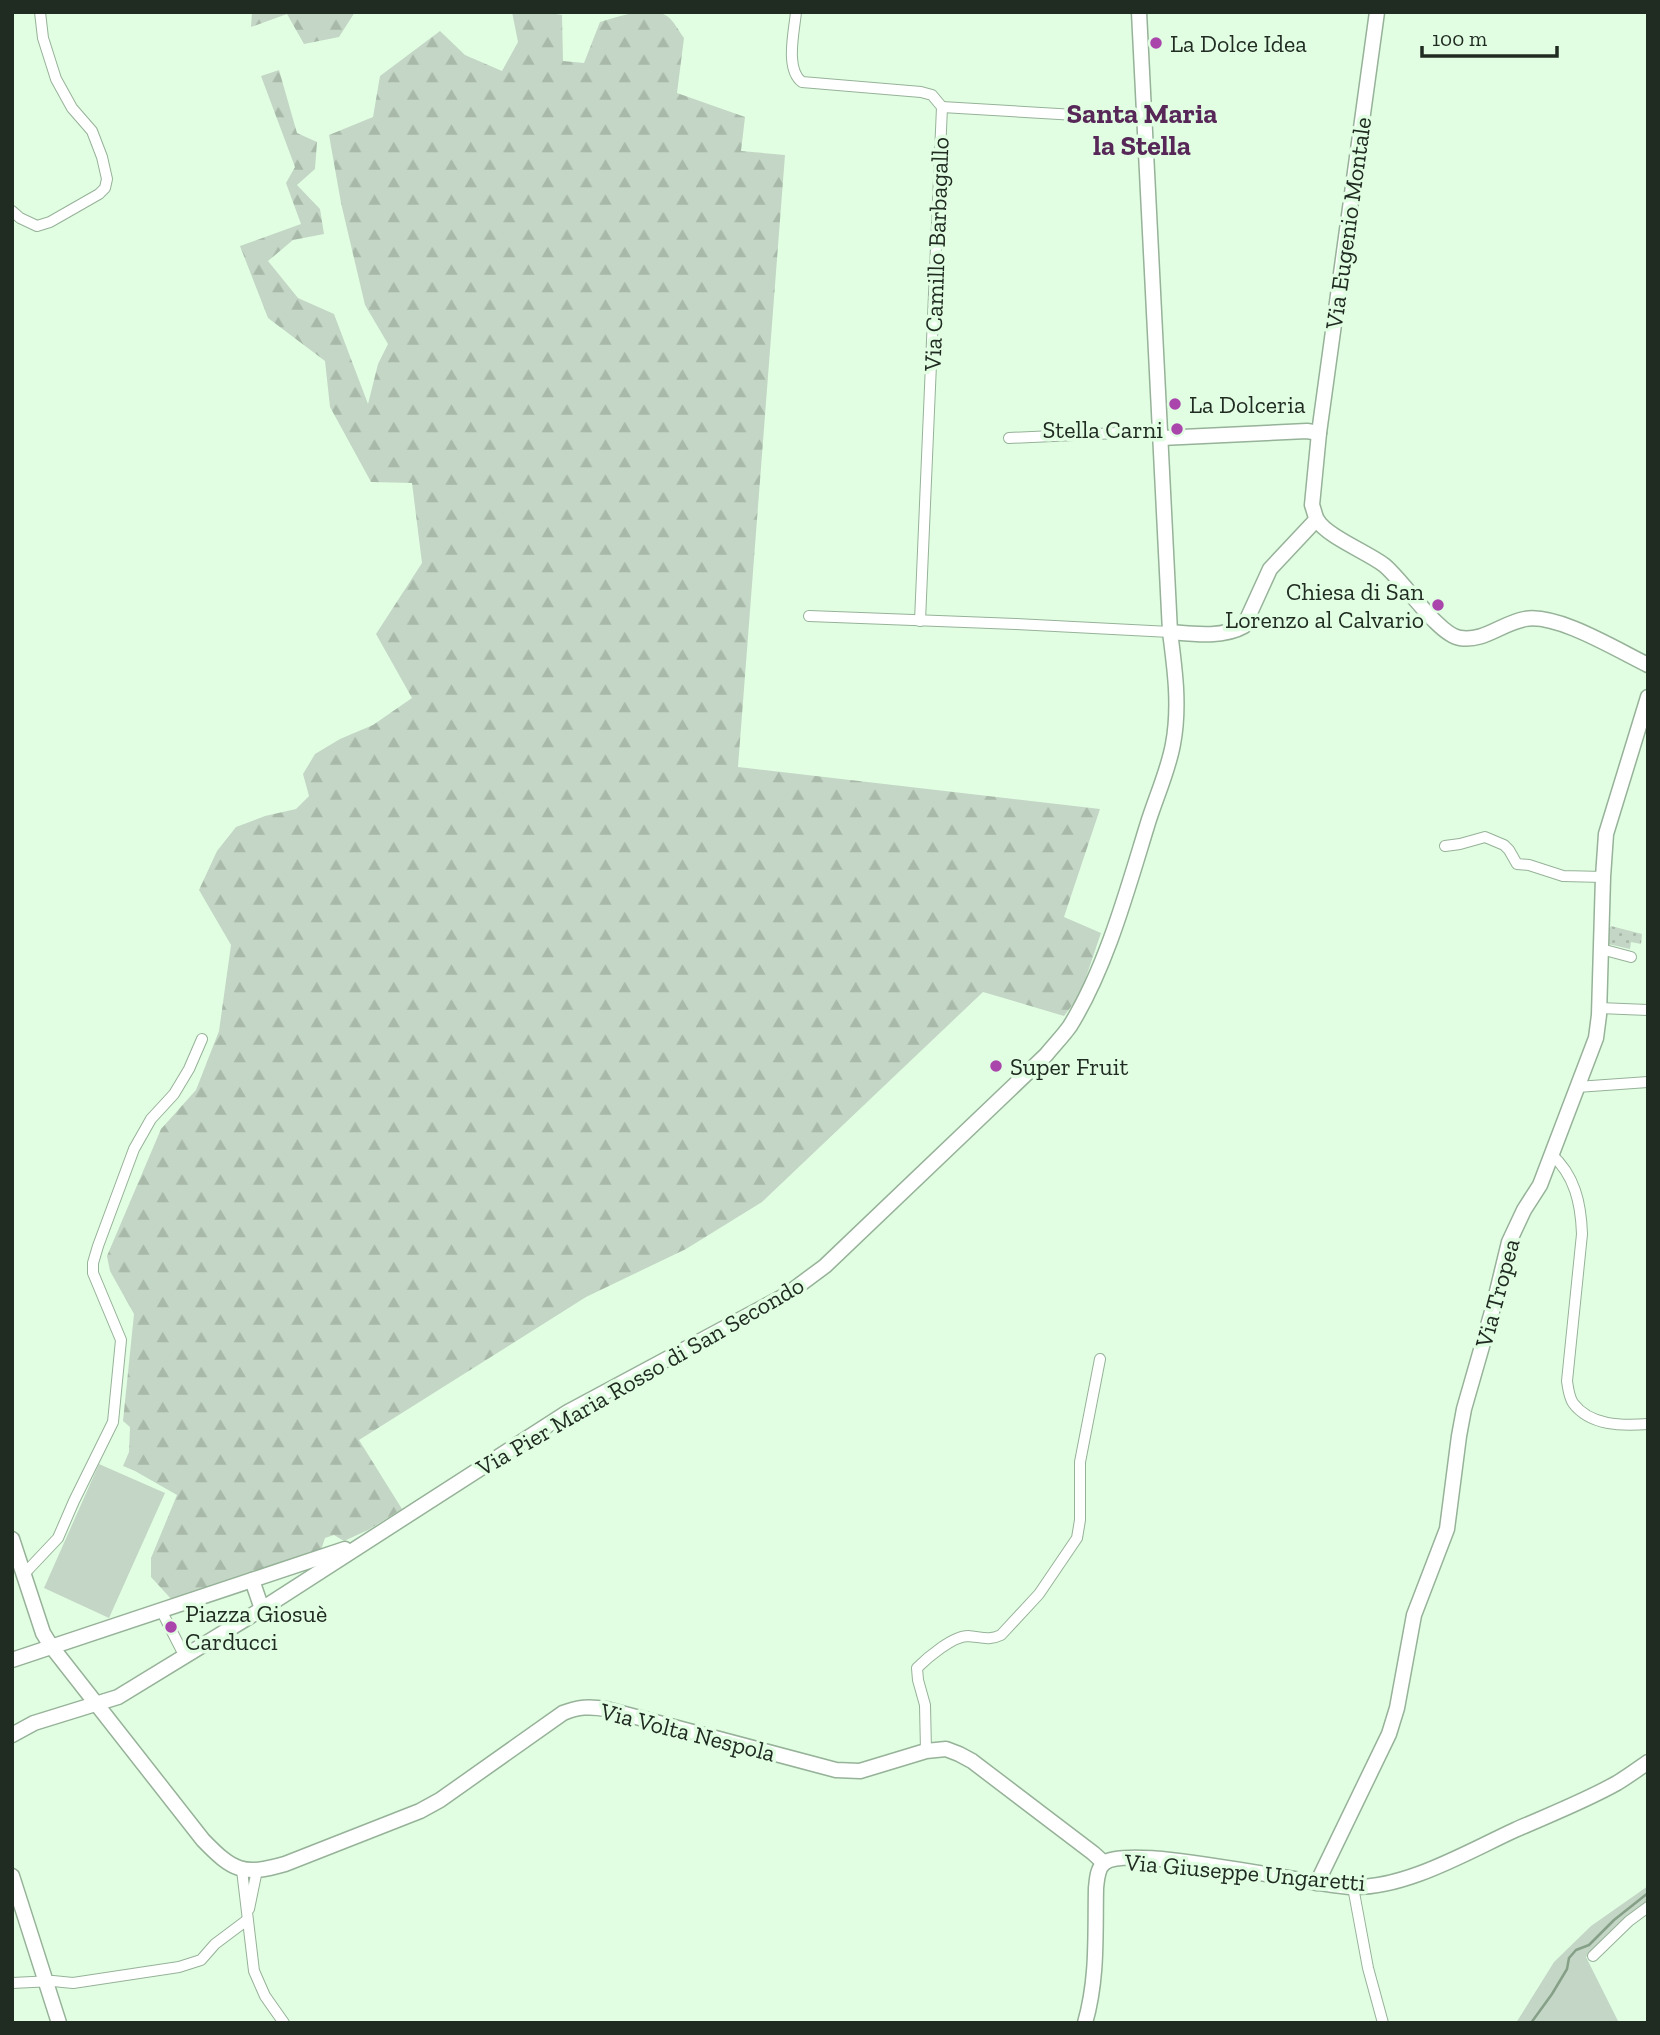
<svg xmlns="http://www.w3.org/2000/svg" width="1660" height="2035" font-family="'Zilla Slab',serif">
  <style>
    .grass { fill: #c4d6c5 }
    .forest { fill: url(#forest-firs) }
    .garden { fill: url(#garden-dots) }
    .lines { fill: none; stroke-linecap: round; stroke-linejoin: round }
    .stream { stroke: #85a087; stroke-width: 2.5 }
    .street-casing { stroke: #96b298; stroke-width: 12 }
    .secondary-casing { stroke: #96b298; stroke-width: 17 }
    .street { stroke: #fff; stroke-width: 10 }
    .secondary { stroke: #fff; stroke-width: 14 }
    .poi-dot { fill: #a945ab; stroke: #e1fee3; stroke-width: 2.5 }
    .labels { text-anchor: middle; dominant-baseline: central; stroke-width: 7; stroke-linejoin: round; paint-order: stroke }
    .poi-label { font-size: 24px; fill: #202b21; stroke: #e1fee3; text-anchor: start }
    .street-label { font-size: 24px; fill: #202b21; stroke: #e1fee3 }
    .quarter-label { font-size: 28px; font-weight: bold; fill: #572758; stroke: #e1fee3 }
  </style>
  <defs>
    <pattern id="forest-firs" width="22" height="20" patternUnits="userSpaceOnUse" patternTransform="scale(1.75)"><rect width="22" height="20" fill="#c4d6c5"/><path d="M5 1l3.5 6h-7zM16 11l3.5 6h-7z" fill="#a8b8a9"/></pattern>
    <pattern id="garden-dots" width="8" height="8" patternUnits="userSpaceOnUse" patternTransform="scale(1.75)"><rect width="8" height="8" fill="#c4d6c5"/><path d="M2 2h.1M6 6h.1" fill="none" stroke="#a8b8a9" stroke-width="1.8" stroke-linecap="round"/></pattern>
  </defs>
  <rect width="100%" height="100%" fill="#e1fee3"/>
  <g class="grass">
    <polygon points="99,1464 165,1493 109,1618 44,1588"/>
    <polygon points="1648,1886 1648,1902 1624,1921 1586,1957 1619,2023 1516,2023 1554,1962 1591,1926"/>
  </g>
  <g class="forest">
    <polygon points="252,12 355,12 339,37 304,44 287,14 251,27"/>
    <path d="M512,12h31l19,3 1,46 21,2 16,-41c16,-5 51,-17 67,-6 6,4 12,15 17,22l-7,55 68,24 -4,34 44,4 -47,612 362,42 -36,108 37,16 -21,62 -16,21 -81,-24 -221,210 -76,47 -100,48 -227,143 43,69 -34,21 -24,11 -10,-6 -9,3 -4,12 -148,51 -22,-24v-19l26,-63 -42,-24 -12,-5 6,-14 1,-25 -7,-6 11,-107 -24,-43 -3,-15 54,-127 35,-39 23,-59 12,-86 -32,-55 18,-39 19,-24 29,-11 31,-7 13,-13 -6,-22 12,-20 25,-15 33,-14 39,-27 -36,-64 46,-71 -10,-80 -41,-1 -41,-75 -5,-46 -57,-43 -28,-72 61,-22 -15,-41 9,-16 -34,-91 18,-6 18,63 20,9 -2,27 -18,16 23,24 4,25 -31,6 -25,21 30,37 36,16 34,90 10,-40 10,-20 -23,-39 -24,-102 -12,-68 44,-18 7,-41 60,-45 25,24 37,16 16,-29z"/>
  </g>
  <polygon class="garden" points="1611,926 1642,934 1641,944 1631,942 1630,949 1608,944 1608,932"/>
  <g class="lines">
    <polyline class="stream" points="1531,2023 1552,1994 1567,1969 1569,1958 1576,1950 1589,1945 1614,1920 1648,1893"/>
    <defs>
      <g id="street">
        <path d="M796,12c-2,21 -11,57 6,70l119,10 11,3 10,12 -22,514"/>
        <polyline points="942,107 1144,119"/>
        <polyline points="12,211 20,218 37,226 50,222 99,194 105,188 107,179 102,157 92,131 72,108 56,79 43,38 40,12"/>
        <polyline points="1009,438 1160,431"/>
        <polyline points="809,616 1016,624 1170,632"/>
        <polyline points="1445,846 1460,844 1485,837 1504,845 1509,850 1517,864 1529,865 1563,876 1603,877"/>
        <polyline points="1601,949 1631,957"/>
        <polyline points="1599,1008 1648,1010"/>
        <polyline points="1577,1087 1648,1082"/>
        <path d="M1551,1154c24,21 30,50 31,80l-15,147c1,7 2,16 6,22 17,23 49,23 75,21"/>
        <polyline points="24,1574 58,1538 74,1501 113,1422 121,1340 93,1273 93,1263 98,1246 134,1149 151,1119 174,1094 189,1069 202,1039"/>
        <polyline points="161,1610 185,1657"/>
        <path d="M926,1751l-1,-46 -7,-25 -1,-12c11,-11 36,-32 51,-32 13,1 21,5 33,-1l38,-41 38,-56 3,-18v-58l20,-103"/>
        <polyline points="242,1870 254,1971 265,1996 284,2023"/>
        <polyline points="1353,1887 1368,1968 1383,2023"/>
        <polyline points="249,1909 257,1870"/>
        <polyline points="1593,1956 1629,1921 1648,1907"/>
        <polyline points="12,1983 53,1981 73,1983 179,1967 201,1960 215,1944 247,1920"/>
      </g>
      <g id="secondary">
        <path d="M1377,12l-58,421 -7,72c2,5 3,11 5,15 11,17 50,32 67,45 19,15 54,70 76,73 24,4 42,-15 65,-19 32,-6 92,31 123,46"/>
        <polyline points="1161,438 1307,431 1319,433"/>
        <path d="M1170,632c23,2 53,6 74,-6l26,-57 45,-48h3"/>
        <path d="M12,1539l31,94 8,13 152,194c30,31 40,36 82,24l135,-53 20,-11 123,-87c15,-6 26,-7 43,-4l230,61 24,1 66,-20 20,-2 13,5 13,7 121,92 11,10"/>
        <polyline points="252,1580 262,1609"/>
        <polyline points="12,1660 345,1549"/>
        <path d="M12,1735l22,-12 84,-26 144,-88 306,-197 218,-117 39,-29 221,-211c8,-10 17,-19 24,-29 36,-58 57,-135 77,-200 8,-27 21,-54 26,-82 7,-37 2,-74 -3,-112l-31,-620"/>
        <polyline points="12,1876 59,2023"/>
        <polyline points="1317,1883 1389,1734 1397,1708 1414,1615 1447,1529 1459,1436 1464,1409 1493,1308 1509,1242 1524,1210 1540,1185 1596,1038 1599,1015 1603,877 1606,834 1648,697"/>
        <path d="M1085,2023c13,-45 10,-90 11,-135 1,-8 1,-19 8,-25 25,-20 205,22 247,24 54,2 116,-35 164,-57 34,-15 70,-29 102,-47 10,-6 21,-14 31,-21"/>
      </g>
    </defs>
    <use href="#street" class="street-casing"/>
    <use href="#secondary" class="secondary-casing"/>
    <use href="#street" class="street"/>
    <use href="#secondary" class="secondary"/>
  </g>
  <g class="poi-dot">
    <circle cx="1156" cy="43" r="7"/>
    <circle cx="1175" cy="404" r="7"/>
    <circle cx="1177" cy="429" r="7"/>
    <circle cx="1438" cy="605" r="7"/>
    <circle cx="996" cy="1066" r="7"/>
    <circle cx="171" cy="1627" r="7"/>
  </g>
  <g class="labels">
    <g class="poi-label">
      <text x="1170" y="43">La Dolce Idea</text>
      <text x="1189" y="404">La Dolceria</text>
      <text x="1163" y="429" text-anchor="end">Stella Carni</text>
      <text x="1424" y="591" text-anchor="end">Chiesa di San<tspan x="1424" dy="28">Lorenzo al Calvario</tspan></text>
      <text x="1010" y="1066">Super Fruit</text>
      <text x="185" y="1613">Piazza Giosuè<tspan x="185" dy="28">Carducci</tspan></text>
    </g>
    <g class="street-label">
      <text transform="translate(1348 223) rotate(-82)">Via Eugenio Montale</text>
      <text transform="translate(936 254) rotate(-88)">Via Camillo Barbagallo</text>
      <text transform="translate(1497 1293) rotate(-75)">Via Tropea</text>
      <text transform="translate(640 1376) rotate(-30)">Via Pier Maria Rosso di San Secondo</text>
      <text transform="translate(688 1732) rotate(14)">Via Volta Nespola</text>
      <text transform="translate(1245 1872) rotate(5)">Via Giuseppe Ungaretti</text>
    </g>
    <g class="quarter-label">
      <text x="1142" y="113">Santa Maria<tspan x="1142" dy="32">la Stella</tspan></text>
    </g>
  </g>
  <rect width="1660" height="2035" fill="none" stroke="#202b21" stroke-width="28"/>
  <path d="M1422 46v10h135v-10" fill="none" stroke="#202b21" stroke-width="3.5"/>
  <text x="1432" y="46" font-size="21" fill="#202b21" stroke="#e1fee3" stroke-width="5" paint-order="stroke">100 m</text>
</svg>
